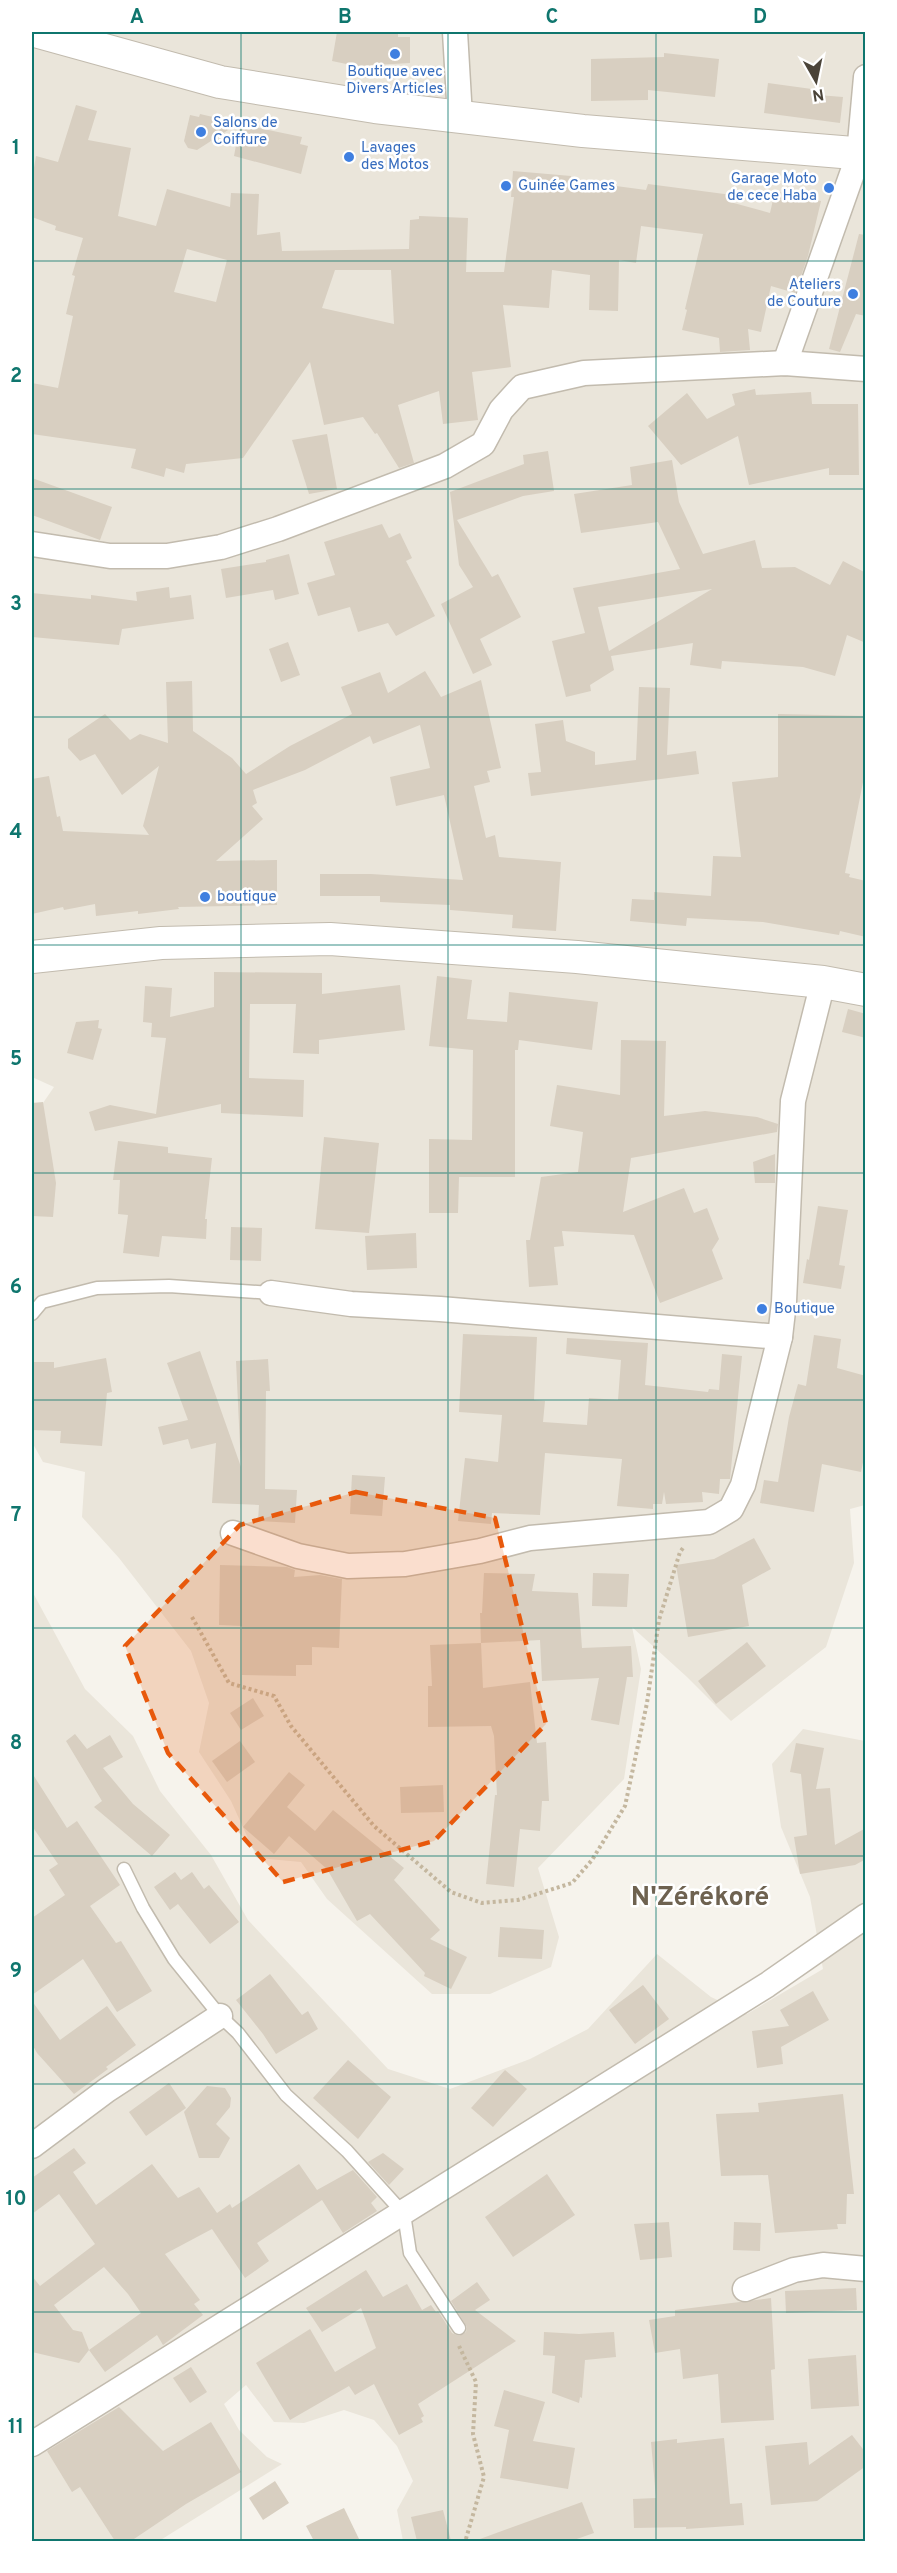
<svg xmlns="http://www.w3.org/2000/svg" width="897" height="2573" font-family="Overpass,sans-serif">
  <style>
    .residential { fill: #eae5da }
    .building { fill: #d8cfc1; fill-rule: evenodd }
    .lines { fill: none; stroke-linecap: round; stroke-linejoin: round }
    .service-casing { stroke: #c2bbae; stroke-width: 15 }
    .minor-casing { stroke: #c2bbae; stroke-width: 27 }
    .tertiary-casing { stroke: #c2bbae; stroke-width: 34 }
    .path { stroke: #c4b79f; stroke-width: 4; stroke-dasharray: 3 3; stroke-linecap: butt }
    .service { stroke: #fff; stroke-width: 12 }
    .minor { stroke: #fff; stroke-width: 24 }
    .tertiary { stroke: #fff; stroke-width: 32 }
    .marked { fill: #e8590c; fill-opacity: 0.2; stroke: #e8590c; stroke-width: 4.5; stroke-dasharray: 12 8; stroke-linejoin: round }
    .grid { fill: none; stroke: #0f766e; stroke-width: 1.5; stroke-opacity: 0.55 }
    .shop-dot { fill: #3f7fe0; stroke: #fff; stroke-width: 2 }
    .labels { text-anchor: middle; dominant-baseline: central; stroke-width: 5; stroke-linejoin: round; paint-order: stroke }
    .shop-label { font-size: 15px; fill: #366cbe; stroke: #fff; text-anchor: start }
    .town-label { font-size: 27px; font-weight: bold; fill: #6e6250; stroke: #fff }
    .neatline { fill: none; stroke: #0f766e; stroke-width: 2 }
    .grid-label { font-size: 20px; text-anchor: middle; font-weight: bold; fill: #0f766e }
  </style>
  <rect width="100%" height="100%" fill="#f6f3ec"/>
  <g class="residential">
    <polygon points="32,32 865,32 865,1505 850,1509 854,1563 826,1647 731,1721 687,1677 632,1627 641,1669 624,1779 538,1868 559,1937 551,1967 490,1994 432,1994 327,1899 301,1862 257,1858 231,1801 199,1752 209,1703 191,1651 119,1558 82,1517 85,1472 43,1462 32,1442 32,1119 54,1087 32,1077"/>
    <polygon points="32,1591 85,1689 133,1736 160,1791 211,1855 248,1920 388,2069 450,2089 530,2059 588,2029 657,1954 711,1997 747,2014 823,1969 810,1897 781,1827 772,1764 803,1729 865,1741 865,2541 403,2541 397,2510 413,2481 397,2446 374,2420 344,2410 304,2423 274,2422 246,2385 224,2404 239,2430 267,2457 282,2464 159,2541 32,2541"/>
  </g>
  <g class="building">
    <polygon points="337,32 398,32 398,37 410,37 410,63 356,66 332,61"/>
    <polygon points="664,53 719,59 715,97 648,90 648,100 591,101 591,59 664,57"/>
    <polygon points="768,83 819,90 818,95 843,97 840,123 764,113"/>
    <path d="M76,105l21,6 -9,29 43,8 -13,68 38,10 11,-37 63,18 1,-14 28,1 -2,41 23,-3 2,19 127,-2 1,-29 9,-1v-3l49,2 -2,54h38l10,-75h-3l2,-26 58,5v4l75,10 2,-6 84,11 -2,7 40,11 5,-22 46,10 -13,55 -13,37 -24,-7 -10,46 -13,-3 2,21 -30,2 -1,-14 -37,-8 5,-20 -2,-1 18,-75 -62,-8 -5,37 -17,-3 -1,51 -29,-1 1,-35 -38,-5 -3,38 -46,-3 8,62 -39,5 6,48 -35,4 -4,-33 -41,14 16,58 -15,5 -22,-35 -2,1 -12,-17 -39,8 -14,-63 -67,96 -57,6 -2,9 -18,-5 -2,9 -33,-9 5,-19 -104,-15v-51l26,5 15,-72 -7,-2 9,-38 -3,-1 11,-37 -28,-8 1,-4 -24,-9v-38l4,-23 22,6zM187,249l40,11 -11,42 -42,-10zM335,270h56l3,54 -72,-16z"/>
    <polygon points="200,114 239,123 197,150 188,148 184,141 190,115 199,117"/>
    <polygon points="240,124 302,137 300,144 308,146 301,174 234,156"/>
    <polygon points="859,234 866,235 866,316 856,314 840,352 829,349"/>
    <polygon points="755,389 756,395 811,392 812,404 858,404 859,475 829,475 829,468 749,485 738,436 681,465 648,426 687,393 707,419 735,405 732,394"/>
    <polygon points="327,434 337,489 309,494 292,440"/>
    <polygon points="548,451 554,491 523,496 457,520 492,577 498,574 521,617 480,639 492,665 473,674 441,604 473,587 459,565 450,492 524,464 523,455"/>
    <path d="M672,460l7,42 24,52 52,-14 7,28 33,-1 35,18 13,-24 23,12v70l-19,-8 -12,41 -32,-9 -81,-6 -1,8 -31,-4 3,-22 -82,13 3,14 -24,15 1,6 -25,6 -14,-56 33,-8 -12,-45 107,-19 -22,-47 -77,11 -7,-39 58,-9 -2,-18zM712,589l-103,62 -11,-44z"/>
    <polygon points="32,478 112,507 100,540 32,515"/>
    <polygon points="382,524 389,538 400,533 412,558 406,561 435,616 396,636 388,623 358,632 350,607 318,616 307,583 335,575 324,542"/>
    <polygon points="289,554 299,594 275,600 273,590 226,598 221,569 266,562 266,560"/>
    <polygon points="169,587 170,598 191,595 194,619 122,629 119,645 32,637 32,593 91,599 91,595 137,601 136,592"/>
    <polygon points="288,642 300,675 281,682 269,649"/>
    <polygon points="425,671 441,697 481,680 501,768 487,771 490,782 474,786 486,838 495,835 499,857 561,862 556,931 512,928 513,915 450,910 450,905 380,902 380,896 320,896 320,874 371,874 463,880 444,795 396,806 390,777 430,768 420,725 373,744 370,736 305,770 253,790 257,803 252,806 263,819 216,861 277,860 277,905 178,907 179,909 138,914 138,911 96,916 95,904 64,910 63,907 32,914 32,779 49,776 57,817 60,816 63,831 149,835 143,826 159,766 122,795 95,754 80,761 68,748 68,739 105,714 130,740 140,734 168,743 166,682 192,681 193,731 232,758 246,774 290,746 352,714 341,687 380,672 388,693"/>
    <polygon points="639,687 670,688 667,755 696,751 699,774 531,796 528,773 541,772 535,724 563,720 566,741 595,752 595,765 636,760"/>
    <polygon points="778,714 866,716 866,767 845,873 850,874 849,877 866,881 866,937 840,931 839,935 763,922 687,918 686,926 630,921 632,899 654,900 654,892 711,896 713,856 741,857 732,782 778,777"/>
    <polygon points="214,972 322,973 322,994 400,985 405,1030 319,1040 319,1054 293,1053 296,1004 250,1004 249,1078 304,1080 303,1117 221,1113 221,1104 95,1131 89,1112 110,1105 156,1114 166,1038 151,1037 152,1023 143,1022 145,986 172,988 170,1017 214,1007"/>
    <polygon points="437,976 472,980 467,1019 507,1022 509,992 598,1002 592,1050 519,1040 518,1050 515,1050 515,1177 459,1177 458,1213 429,1213 429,1139 472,1140 473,1050 429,1046"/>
    <polygon points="848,1009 866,1014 866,1038 842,1032"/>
    <polygon points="99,1020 98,1028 102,1029 93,1060 67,1053 76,1022"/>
    <polygon points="621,1040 666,1041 664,1116 705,1111 757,1117 778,1124 777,1132 631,1158 623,1212 684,1188 694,1213 707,1208 719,1239 712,1250 723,1279 660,1303 634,1235 562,1231 564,1246 554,1247 558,1285 529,1287 526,1240 530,1240 541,1177 578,1172 583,1132 550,1126 557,1085 620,1095"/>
    <polygon points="43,1102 56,1183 53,1217 32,1216 32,1103"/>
    <polygon points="324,1137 379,1143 369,1233 315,1229"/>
    <polygon points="118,1141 168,1147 168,1153 212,1158 205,1219 207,1219 206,1239 162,1236 159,1257 123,1253 128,1215 118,1214 120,1180 113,1180"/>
    <polygon points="775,1154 775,1183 755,1183 753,1162"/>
    <polygon points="818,1206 848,1210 839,1265 845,1266 841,1289 803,1283 807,1259 809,1260"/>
    <polygon points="231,1227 262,1228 261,1261 230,1260"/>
    <polygon points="416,1233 417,1268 367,1270 365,1236"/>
    <polygon points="463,1334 537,1337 534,1400 545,1401 543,1422 587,1425 589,1398 618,1400 621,1360 566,1354 567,1338 648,1343 645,1385 708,1392 709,1389 719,1390 722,1354 742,1356 730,1479 720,1479 719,1494 702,1492 703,1502 666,1504 664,1492 662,1504 653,1504 653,1509 617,1506 622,1459 545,1453 540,1515 492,1513 491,1524 458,1521 465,1458 498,1462 502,1415 459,1412"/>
    <polygon points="814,1335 841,1339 837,1368 866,1376 866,1448 861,1472 822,1464 814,1512 760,1503 764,1480 778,1482 789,1417 798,1384 806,1386"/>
    <polygon points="200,1351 241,1467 236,1361 268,1359 270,1391 266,1391 265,1489 297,1490 295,1523 258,1521 259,1505 212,1503 216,1443 191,1449 188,1439 163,1445 158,1427 188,1420 167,1363"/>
    <polygon points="106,1358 112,1392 107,1393 102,1446 60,1443 61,1431 32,1430 32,1362 54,1362 54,1368"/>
    <polygon points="352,1475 385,1477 382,1516 350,1514"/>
    <polygon points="754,1538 771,1569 742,1585 749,1626 688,1637 676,1565 714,1559"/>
    <polygon points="220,1565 287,1567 295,1570 294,1577 320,1575 342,1579 339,1648 312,1647 312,1665 296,1665 296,1676 242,1675 242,1626 219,1625"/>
    <polygon points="484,1573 535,1574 532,1591 578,1593 582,1648 631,1646 633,1677 627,1677 619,1725 591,1720 599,1678 542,1681 540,1640 481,1643 480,1613 482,1613"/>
    <polygon points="593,1573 629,1574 627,1607 592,1606"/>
    <polygon points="747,1642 766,1666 716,1704 698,1681"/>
    <polygon points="481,1643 483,1688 530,1682 537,1743 546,1742 549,1801 542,1801 540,1831 520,1829 514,1887 486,1884 495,1795 497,1795 494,1736 491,1726 428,1727 428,1686 432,1686 430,1645"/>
    <polygon points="253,1698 264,1716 241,1730 230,1713"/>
    <polygon points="75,1734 87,1749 110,1735 123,1757 103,1768 133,1804 170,1835 152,1856 94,1807 102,1801 66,1741"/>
    <polygon points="240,1741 255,1762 227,1782 212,1761"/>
    <polygon points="796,1743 824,1748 816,1789 830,1788 835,1845 866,1828 866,1859 855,1865 800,1874 794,1837 807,1835 801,1774 790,1772"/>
    <polygon points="289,1772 305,1785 287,1807 315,1831 333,1810 404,1868 394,1880 440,1930 430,1939 467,1957 451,1989 424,1976 425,1973 370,1914 357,1921 327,1869 289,1836 274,1854 243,1827"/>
    <polygon points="32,1773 67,1828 77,1821 120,1885 90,1906 116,1943 121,1941 152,1991 117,2012 83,1959 32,1995 32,1918 65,1895 49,1870 58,1864 32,1826"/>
    <polygon points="443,1785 444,1812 401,1813 400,1787"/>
    <polygon points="175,1872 181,1880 192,1872 204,1889 209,1885 239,1922 210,1944 178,1904 170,1910 154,1887"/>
    <polygon points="500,1927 544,1930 542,1959 498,1957"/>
    <polygon points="270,1974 302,2015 308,2011 318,2029 276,2054 263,2034 236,2000"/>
    <polygon points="643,1985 669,2019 635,2044 609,2010"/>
    <polygon points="813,1991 829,2020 781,2047 783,2064 757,2068 752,2031 789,2026 780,2010"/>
    <polygon points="32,2001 60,2040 107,2006 136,2045 106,2067 108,2069 74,2094 37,2053 32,2044"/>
    <polygon points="348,2060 391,2097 358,2139 313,2098"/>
    <polygon points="505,2070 527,2089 493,2127 471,2108"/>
    <polygon points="169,2083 186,2108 146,2136 129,2112"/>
    <polygon points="207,2086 225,2088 231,2098 230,2107 216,2124 230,2138 219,2158 199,2158 184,2112"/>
    <polygon points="843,2094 854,2194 847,2194 846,2224 837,2224 838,2229 775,2233 768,2175 721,2176 716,2114 759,2112 758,2103"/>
    <path d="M74,2148l12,15 -13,9 23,33 56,-41 26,34 21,-11 18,26 13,-9 2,4 67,-44 18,26 36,-20 24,27 -6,6 6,8 -34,22 -21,-33 -65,43 12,18 -24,17 -33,-49 -47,25 35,46 -6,4 9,11 -40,30 -6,-10 -52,37 -16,-22 -10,13 -47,-11v-76l8,10 55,-42 -36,-50 -27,20v-36zM104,2267l24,27 13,19 -52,37 -7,-18 -9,-2 -19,-25z"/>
    <polygon points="383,2153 404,2169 389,2185 368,2162"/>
    <polygon points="547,2174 575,2215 513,2257 485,2217"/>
    <polygon points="669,2222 672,2257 640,2260 634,2224"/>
    <polygon points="734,2222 761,2223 760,2251 733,2250"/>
    <polygon points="366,2270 383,2297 407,2284 422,2310 431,2305 436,2312 438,2311 452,2333 459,2336 466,2332 467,2327 451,2301 477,2282 490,2300 475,2310 516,2341 418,2404 424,2416 421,2418 423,2422 399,2435 374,2384 355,2395 349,2386 290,2420 256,2363 310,2329 335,2372 376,2348 361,2308 322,2332 306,2308"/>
    <polygon points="856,2288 857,2310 786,2313 785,2291"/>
    <polygon points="771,2298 775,2369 771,2370 774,2420 721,2423 718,2374 683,2379 680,2349 655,2353 649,2320 675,2316 675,2310"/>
    <polygon points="544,2332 579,2334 614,2332 616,2357 585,2360 582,2398 580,2397 579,2403 552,2393 555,2356 543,2355"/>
    <polygon points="856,2355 859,2406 811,2409 808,2359"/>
    <polygon points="191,2367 207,2392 190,2403 173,2378"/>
    <polygon points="504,2390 545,2402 533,2441 575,2448 568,2489 500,2478 509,2430 494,2426"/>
    <polygon points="119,2407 163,2451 211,2422 241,2472 186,2504 131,2541 115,2541 80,2487 72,2492 47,2451"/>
    <polygon points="852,2435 866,2453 866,2466 817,2501 771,2505 765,2446 807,2442 809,2465"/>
    <polygon points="724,2438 730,2504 742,2503 744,2525 686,2529 686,2527 634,2528 633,2499 656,2498 651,2442 677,2439 677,2443"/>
    <polygon points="275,2481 289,2503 263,2520 249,2498"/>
    <polygon points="582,2502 594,2533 571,2541 480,2541 480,2539"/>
    <polygon points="344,2508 360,2541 314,2541 306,2526"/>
    <polygon points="443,2510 451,2541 417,2541 411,2517"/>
  </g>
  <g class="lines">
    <defs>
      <g id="service">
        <polyline points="32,1314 42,1302 97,1288 169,1286 271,1293"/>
        <polyline points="124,1869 143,1908 174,1959 220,2016 238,2033 286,2095 347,2151 404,2214 410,2253 459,2328"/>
      </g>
      <g id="minor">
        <polyline points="455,32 460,117"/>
        <polyline points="785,363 859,154 866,77"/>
        <polyline points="32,544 110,556 167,556 221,547 278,529 445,466 483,444 501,410 522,387 584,373 785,363 866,369"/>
        <polyline points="271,1293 351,1304 440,1309 780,1337"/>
        <polyline points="233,1533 298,1556 348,1566 405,1564 480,1551 530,1538 709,1522 731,1509 743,1485 780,1337 784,1302 793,1101 823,982"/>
        <polyline points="32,2146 107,2090 220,2016"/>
        <polyline points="745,2289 794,2270 823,2265 866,2269"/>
        <polyline points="32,2444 767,1985 866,1916"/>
      </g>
      <g id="tertiary">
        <polyline points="39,32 220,82 375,107 583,131 866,154"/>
        <polyline points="32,957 161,943 330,939 577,957 823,982 866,990"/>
      </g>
    </defs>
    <use href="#service" class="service-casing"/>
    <use href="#minor" class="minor-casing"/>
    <use href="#tertiary" class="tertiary-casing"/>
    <g class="path">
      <polyline points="192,1617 229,1683 274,1696 291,1726 374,1826 451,1892 482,1903 518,1900 572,1883 592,1860 625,1806 647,1703 659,1620 680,1552 683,1548"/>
      <polyline points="459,2346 476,2382 473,2434 484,2477 465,2542"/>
    </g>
    <use href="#service" class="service"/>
    <use href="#minor" class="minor"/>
    <use href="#tertiary" class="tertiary"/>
  </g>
  <path class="marked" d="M356,1492l139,26 51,206 -112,117 -151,41 -115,-129 -43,-107 115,-121z"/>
  <path class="grid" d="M241,32v2510M448,32v2510M656,32v2510M32,261h834M32,489h834M32,717h834M32,945h834M32,1173h834M32,1400h834M32,1628h834M32,1856h834M32,2084h834M32,2312h834"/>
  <g class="shop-dot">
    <circle cx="395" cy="54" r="6"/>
    <circle cx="201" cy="132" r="6"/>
    <circle cx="349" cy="157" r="6"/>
    <circle cx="506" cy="186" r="6"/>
    <circle cx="829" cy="188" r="6"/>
    <circle cx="853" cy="294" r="6"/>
    <circle cx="205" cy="897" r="6"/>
    <circle cx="762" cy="1309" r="6"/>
  </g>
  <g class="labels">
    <g class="shop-label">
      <text x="395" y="72" text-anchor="middle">Boutique avec<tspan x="395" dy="17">Divers Articles</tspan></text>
      <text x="213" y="123">Salons de<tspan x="213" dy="17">Coiffure</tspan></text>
      <text x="361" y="148">Lavages<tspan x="361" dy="17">des Motos</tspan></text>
      <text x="817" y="179" text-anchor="end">Garage Moto<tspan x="817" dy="17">de cece Haba</tspan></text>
      <text x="518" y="186">Guinée Games</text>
      <text x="841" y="285" text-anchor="end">Ateliers<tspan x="841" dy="17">de Couture</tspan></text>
      <text x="217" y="897">boutique</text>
      <text x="774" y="1309">Boutique</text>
    </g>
    <g class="town-label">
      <text x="700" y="1898">N'Zérékoré</text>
    </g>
  </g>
  <rect width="897" height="2573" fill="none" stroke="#ffffff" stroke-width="66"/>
  <g transform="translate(816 81) rotate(171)" stroke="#ffffff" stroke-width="4.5" paint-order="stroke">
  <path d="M0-4.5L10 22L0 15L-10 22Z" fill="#4b4439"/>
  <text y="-9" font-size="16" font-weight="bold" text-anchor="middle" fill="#4b4439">N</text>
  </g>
  <rect x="33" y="33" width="831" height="2507" class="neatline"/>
  <g class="grid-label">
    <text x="137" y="23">A</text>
    <text x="345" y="23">B</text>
    <text x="552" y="23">C</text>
    <text x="760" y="23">D</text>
    <text x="16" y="154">1</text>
    <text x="16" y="382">2</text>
    <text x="16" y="610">3</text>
    <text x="16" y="838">4</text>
    <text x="16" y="1065">5</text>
    <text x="16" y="1293">6</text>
    <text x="16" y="1521">7</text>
    <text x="16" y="1749">8</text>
    <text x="16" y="1977">9</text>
    <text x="16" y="2205">10</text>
    <text x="16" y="2433">11</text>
  </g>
</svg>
